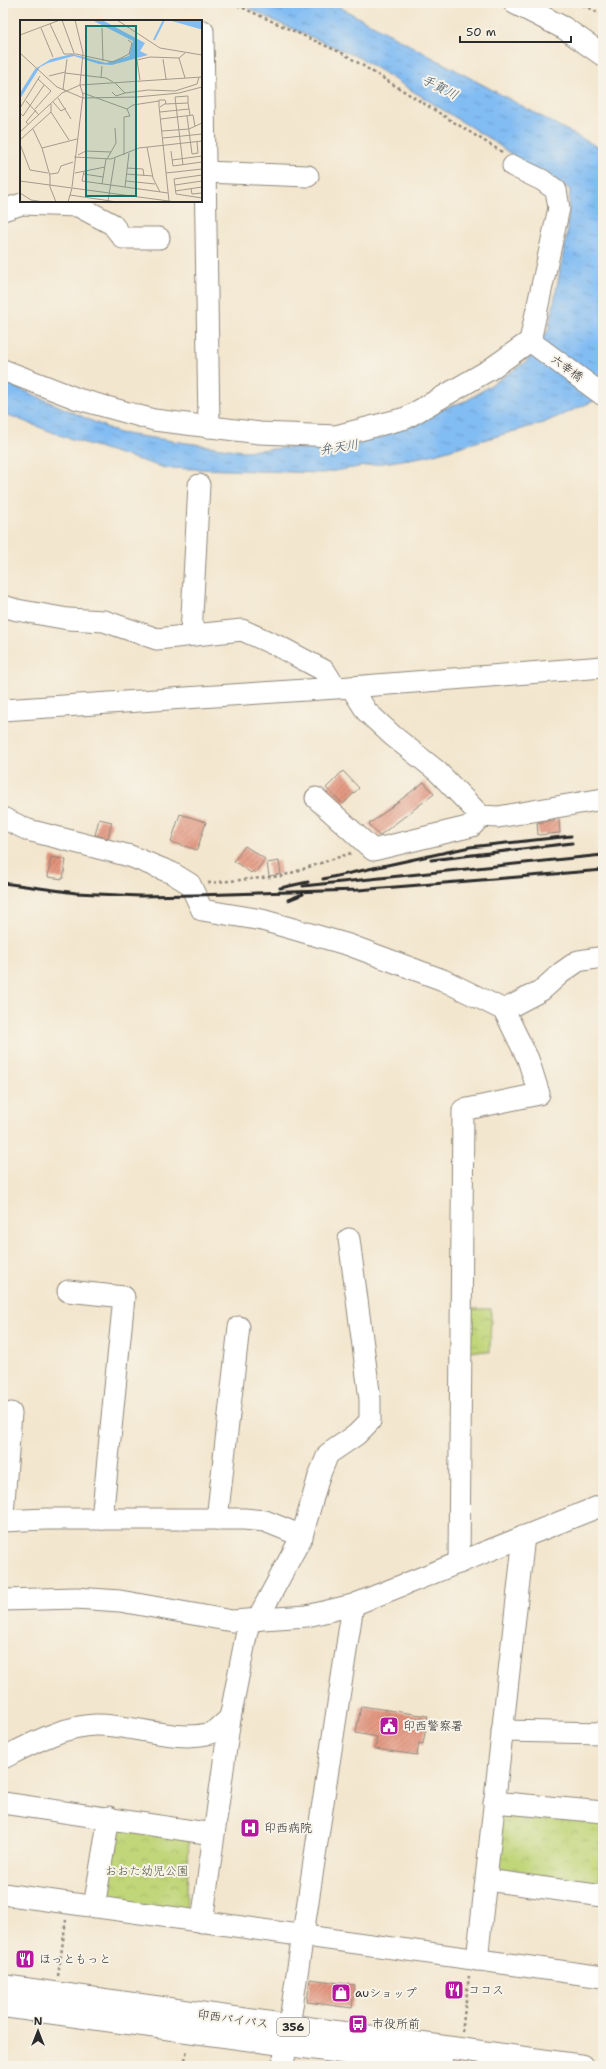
<svg xmlns="http://www.w3.org/2000/svg" width="606" height="2069" font-family="'Shantell Sans','Klee One',sans-serif">
  <style>
    .park { fill: url(#park-crowns); stroke: #768052 }
    .water { fill: url(#water-ripples); stroke: #56748f }
    .building { fill: url(#building-hatch) }
    .lines { fill: none; stroke-linecap: round; stroke-linejoin: round }
    .minor-casing { stroke: #8f887c; stroke-width: 23 }
    .major-casing { stroke: #8f887c; stroke-width: 24 }
    .highway-casing { stroke: #8f887c; stroke-width: 24 }
    .path { stroke: #8f887c; stroke-width: 2.5; stroke-dasharray: 3 3; stroke-linecap: butt }
    .minor { stroke: #fff; stroke-width: 21 }
    .major { stroke: #fff; stroke-width: 22 }
    .highway { stroke: #fff; stroke-width: 22 }
    .rail { stroke: #2b2b2b; stroke-width: 3 }
    .labels { text-anchor: middle; dominant-baseline: central; stroke-width: 4; stroke-linejoin: round; paint-order: stroke }
    .shield { fill: #f7f3e8; stroke: #686764; stroke-width: 1 }
    .shield-label { font-size: 11px; font-weight: bold; fill: #2b2b2b }
    .street-label { font-size: 12px; fill: #2b2b2b; stroke: #f7f3e8 }
    .poi-label { font-size: 12px; fill: #2b2b2b; stroke: #f7f3e8; text-anchor: start }
    .park-label { font-size: 12px; fill: #50563e; stroke: #f7f3e8 }
    .water-label { font-size: 13px; font-style: italic; fill: #455667; stroke: #f7f3e8 }
    .inset-river { fill: none; stroke: #81bcf3; stroke-width: 2 }
    .inset-road { fill: none; stroke: #a39b8d; stroke-width: 1 }
    .view { fill: #0f766e; fill-opacity: 0.15; stroke: #0f766e; stroke-width: 2 }
    .inset-edge { fill: none; stroke: #2b2b2b; stroke-width: 2 }
  </style>
  <defs>
    <pattern id="park-crowns" width="20" height="18" patternUnits="userSpaceOnUse"><rect width="20" height="18" fill="#c1d579"/><path d="M2 6a3 3 0 1 1 6 0M12 15a3 3 0 1 1 6 0" fill="none" stroke="#a6b769"/></pattern>
    <pattern id="water-ripples" width="26" height="14" patternUnits="userSpaceOnUse"><rect width="26" height="14" fill="#81bcf3"/><path d="M2 4q2-2 4 0t4 0M15 11q2-2 4 0t4 0" fill="none" stroke="#6a99c5"/></pattern>
    <pattern id="building-hatch" width="6" height="6" patternUnits="userSpaceOnUse"><rect width="6" height="6" fill="#e2927a"/><path d="M-1 1l2-2M0 6l6-6M5 7l2-2" fill="none" stroke="#b77764"/></pattern>
  </defs>
  <rect width="100%" height="100%" fill="#f7f3e8"/>
  <filter id="ink" filterUnits="userSpaceOnUse"><feTurbulence type="fractalNoise" baseFrequency=".025" numOctaves="2"/><feDisplacementMap in="SourceGraphic" scale="8" xChannelSelector="R" yChannelSelector="G"/><feConvolveMatrix kernelMatrix="1 2 1 2 8 2 1 2 1" color-interpolation-filters="sRGB"/></filter>
  <filter id="wash" filterUnits="userSpaceOnUse"><feTurbulence type="fractalNoise" baseFrequency=".012" numOctaves="4" result="noise"/><feDisplacementMap in="SourceGraphic" scale="16" xChannelSelector="R" yChannelSelector="G"/><feGaussianBlur stdDeviation="0.9" result="paint"/><feColorMatrix in="noise" values="0 0 0 0 0 0 0 0 0 0 0 0 0 0 0 0 0 1.4 0 .05"/><feComposite in="paint" operator="in"/></filter>
  <g filter="url(#wash)">
    <rect width="100%" height="100%" fill="#f3e6ce"/>
    <g class="park">
      <polygon points="464,1309 491,1309 490,1352 464,1350"/>
      <polygon points="498,1809 601,1818 599,1890 489,1875"/>
      <polygon points="114,1826 189,1838 186,1916 100,1904"/>
    </g>
    <polygon class="water" points="239,3 332,3 603,150 603,397 543,423 427,456 322,473 165,468 62,436 3,413 3,381 119,433 242,451 344,444 468,400 526,362 549,329 567,234 570,189 523,163 493,141 360,58 279,23"/>
    <g id="blocks">
      <g class="building">
        <polygon points="343,771 359,788 343,804 326,788"/>
        <polygon points="424,782 434,794 379,836 369,824"/>
        <polygon points="180,814 206,822 197,850 171,842"/>
        <polygon points="99,819 112,822 108,838 95,835"/>
        <polygon points="559,819 560,833 538,835 537,823"/>
        <polygon points="245,846 265,859 255,873 253,871 251,873 234,861"/>
        <polygon points="51,857 66,860 63,879 48,877"/>
        <polygon points="279,861 281,874 269,876 267,863"/>
        <polygon points="361,1706 428,1716 423,1744 419,1743 417,1755 375,1749 377,1737 356,1733"/>
        <polygon points="310,1979 355,1985 352,2008 307,2002"/>
      </g>
    </g>
  </g>
  <g filter="url(#ink)">
    <use href="#blocks" fill-opacity="0" stroke="#8f887c" stroke-width="1"/>
    <g class="lines">
      <defs>
        <g id="minor">
          <polyline points="203,31 209,427"/>
          <polyline points="205,172 308,176"/>
          <polyline points="3,210 22,204 78,206 112,224 123,238 159,238"/>
          <polyline points="530,341 603,395"/>
          <polyline points="3,370 78,399 154,420 260,433 336,436 406,418 489,370 530,341 559,208 556,190 542,180 513,166"/>
          <polyline points="3,606 17,610 68,619 104,621 157,639 242,630 280,647 325,671 335,687"/>
          <polyline points="191,634 199,485"/>
          <polyline points="351,687 367,712 393,736 437,771 481,816 498,817 603,799"/>
          <polyline points="3,710 351,687 603,667"/>
          <polyline points="316,798 373,850 472,826 481,816"/>
          <polyline points="3,818 28,830 130,856 172,873 190,884 202,910 262,920 349,945 443,980 504,1010 542,990 561,973 578,961 603,957"/>
          <polyline points="68,1291 124,1297 102,1519"/>
          <polyline points="3,1514 11,1413"/>
          <polyline points="217,1519 239,1327"/>
          <polyline points="3,1521 46,1519 244,1519 265,1521 302,1536"/>
          <polyline points="459,1563 463,1110 539,1094 528,1059 504,1010"/>
          <polyline points="3,1600 76,1598 120,1601 232,1621 307,1616 353,1605 603,1505"/>
          <polyline points="257,1620 302,1536 319,1476 328,1454 356,1435 370,1421 370,1399 349,1239"/>
          <polyline points="502,1731 603,1733"/>
          <path d="M3,1758c28,-14 60,-32 92,-33 37,-1 80,18 116,8 6,-2 14,-11 19,-15"/>
          <polyline points="494,1802 603,1812"/>
          <polyline points="3,1803 213,1834"/>
          <polyline points="487,1880 603,1896"/>
          <polyline points="3,1894 603,1977"/>
          <polyline points="94,1907 109,1817"/>
          <polyline points="202,1922 230,1718 249,1621"/>
          <polyline points="477,1960 524,1536"/>
          <polyline points="283,2066 353,1605"/>
        </g>
        <polyline id="major" points="515,3 564,28 603,55"/>
        <g id="highway">
          <polyline points="3,1986 583,2066"/>
          <polyline points="3,2006 443,2066"/>
        </g>
      </defs>
      <use href="#minor" class="minor-casing"/>
      <use href="#major" class="major-casing"/>
      <use href="#highway" class="highway-casing"/>
      <g class="path">
        <polyline points="232,3 344,54 502,152"/>
        <polyline points="578,3 603,15"/>
        <polyline points="208,883 282,876 351,853"/>
        <polyline points="58,1976 66,1920"/>
        <polyline points="462,2032 469,1976"/>
        <polyline points="184,2066 187,2049"/>
      </g>
      <use href="#minor" class="minor"/>
      <use href="#major" class="major"/>
      <use href="#highway" class="highway"/>
      <g class="rail">
        <polyline points="431,860 572,843"/>
        <polyline points="323,879 470,847 571,836"/>
        <polyline points="3,883 76,893 140,896 196,895 358,890 603,870"/>
        <polyline points="303,886 603,855"/>
        <polyline points="280,888 308,882"/>
        <polyline points="288,900 303,894"/>
      </g>
    </g>
  </g>
  <defs>
    <symbol id="civic-square" viewBox="-11 -11 22 22"><rect x="-9" y="-9" width="18" height="18" rx="4" fill="#b5179e" stroke="#f7f3e8"/><path d="M-.6-6.5H3V-4.5H.6V-3L4-1V1h2V6H-6V1h2V-1L-.6-3ZM-1.2 2.5V6h2.4V2.5Z" fill="#fff"/></symbol>
    <symbol id="hospital-square" viewBox="-11 -11 22 22"><rect x="-9" y="-9" width="18" height="18" rx="4" fill="#b5179e" stroke="#f7f3e8"/><path d="M-5-5h3v3.5h4V-5h3V5h-3V1.5h-4V5h-3Z" fill="#fff"/></symbol>
    <symbol id="restaurant-square" viewBox="-11 -11 22 22"><rect x="-9" y="-9" width="18" height="18" rx="4" fill="#b5179e" stroke="#f7f3e8"/><path d="M-5-6h1v4h1v-4h1v4h1v-4h1v5L-1.5 .5V6h-2V.5L-5-1ZM5-6V6H3V1.5H1.5Q1.5-4 5-6Z" fill="#fff"/></symbol>
    <symbol id="shop-square" viewBox="-11 -11 22 22"><rect x="-9" y="-9" width="18" height="18" rx="4" fill="#b5179e" stroke="#f7f3e8"/><path d="M-5-2.5h2.3a2.7 3.5 0 0 1 5.4 0H5L5.5 6h-11ZM-1.5-2.5h3a1.5 2.3 0 0 0-3 0Z" fill="#fff"/></symbol>
    <symbol id="bus-square" viewBox="-11 -11 22 22"><rect x="-9" y="-9" width="18" height="18" rx="4" fill="#b5179e" stroke="#f7f3e8"/><path d="M-5-6H5V4H4V6H2V4H-2V6H-4V4H-5ZM-3.5-4V0h7V-4ZM-3.5 1.2v1.5H-2V1.2ZM2 1.2v1.5H3.5V1.2Z" fill="#fff"/></symbol>
  </defs>
  <g fill-rule="evenodd">
    <use href="#civic-square" x="378" y="1715" width="22" height="22"/>
    <use href="#hospital-square" x="239" y="1817" width="22" height="22"/>
    <use href="#restaurant-square" x="14" y="1948" width="22" height="22"/>
    <use href="#restaurant-square" x="443" y="1979" width="22" height="22"/>
    <use href="#shop-square" x="330" y="1982" width="22" height="22"/>
    <use href="#bus-square" x="347" y="2013" width="22" height="22"/>
  </g>
  <g class="labels">
    <rect class="shield" x="277" y="2018" width="32" height="18" rx="3"/>
    <g class="shield-label">
      <text x="293" y="2027">356</text>
    </g>
    <g class="street-label">
      <text transform="translate(567 368) rotate(36)">六幸橋</text>
      <text transform="translate(233 2019) rotate(8)">印西バイパス</text>
    </g>
    <g class="poi-label">
      <text x="403" y="1726">印西警察署</text>
      <text x="264" y="1828">印西病院</text>
      <text x="39" y="1959">ほっともっと</text>
      <text x="468" y="1990">ココス</text>
      <text x="355" y="1993">auショップ</text>
      <text x="372" y="2024">市役所前</text>
    </g>
    <g class="park-label">
      <text x="147" y="1871">おおた幼児公園</text>
    </g>
    <g class="water-label">
      <text transform="translate(440 87) rotate(27)">手賀川</text>
      <text transform="translate(339 447) rotate(-8)">弁天川</text>
    </g>
  </g>
  <g transform="translate(20 20)">
    <rect width="182" height="182" fill="#f3e6ce"/>
    <path d="M72,0h10l43,23 -5,8 8,4 -36,10 -13,-1 -25,-8 -26,7 -8,4 -20,32v-6l15,-24 16,-10 21,-5 34,9 23,-7 4,-15zM148,0h34v9h-2z" fill="#81bcf3"/>
    <path class="inset-river" d="M134,20l10,-20"/>
    <path class="inset-road" d="M42,0l12,33M97,0l43,28 42,7M30,4l14,30h12l37,8 16,-8 3,-11 -4,-3M21,8l12,29M82,8l1,33M0,15l40,-15M0,33l37,34 26,11 54,-1 42,-4 23,-6M159,38l6,20M143,39l3,20M117,40l13,-3 29,1 6,-5M117,40l3,20M45,53l41,5 7,4M29,56l16,-4M81,58l1,-12M95,63l10,10 23,-3 27,1 22,-7 2,-7M45,70l-2,-1 4,-30M92,72l4,4 9,-3M63,73l44,16 6,-4 26,-4M38,78l13,21M6,81l13,14M33,82l8,9 5,-3M145,84l23,-1 2,12M140,87l6,-4 -1,-3h-6v6l10,95M0,88l20,-32M15,89l16,-18 -13,-12M31,92l18,28M140,92l29,-3M0,93l3,3 21,-31M167,96l5,38 6,-1 -1,-11M141,99l32,-4 2,11M8,104l-2,-2 10,-12M13,109l9,19 8,28v11l6,15M142,111l27,-2 13,-6M0,112l42,-39 18,-8 3,-32 -8,-33M143,118l39,-4M0,120l31,-28v-8M0,124l10,26 18,3M127,127l6,31 7,14M22,128l35,-9M151,131l2,15 29,-4M58,135l8,-4 25,1M104,135v-38l6,-1 -3,-7M54,137l37,2 28,-11 63,-7M87,139l9,-16 -1,-15M152,140l30,-4M163,145l-8,-68 13,-1v7M107,148l16,1 1,7M64,151l-2,10 86,12M55,153l30,-6M146,153l36,-4M30,154l8,-1 3,-7 12,-4M64,154l19,3M106,154l27,2M182,155l-28,4 2,15 26,4M0,161l156,21M106,161l29,3M82,164l4,-25M155,165l27,-4M52,167l11,-92 -3,-10 122,-8M105,167l4,-34M171,169l1,5 10,-1M155,171l27,-4M0,173l11,7 13,2M50,175l47,7M88,181l7,-43M48,182l4,-14"/>
    <path class="view" d="M66,6h50v170h-50z"/>
    <rect width="182" height="182" class="inset-edge"/>
  </g>
  <rect width="606" height="2069" fill="none" stroke="#f7f3e8" stroke-width="16"/>
  <g transform="translate(38 2031)" stroke="#f7f3e8" stroke-width="3" paint-order="stroke">
  <path d="M0-3L7 15L0 10L-7 15Z" fill="#2b2b2b"/>
  <text y="-6" font-size="11" font-weight="bold" text-anchor="middle" fill="#2b2b2b">N</text>
  </g>
  <path d="M460 36v6h111v-6" fill="none" stroke="#2b2b2b" stroke-width="2"/>
  <text x="466" y="36" font-size="12" fill="#2b2b2b" stroke="#f7f3e8" stroke-width="3" paint-order="stroke">50 m</text>
</svg>
